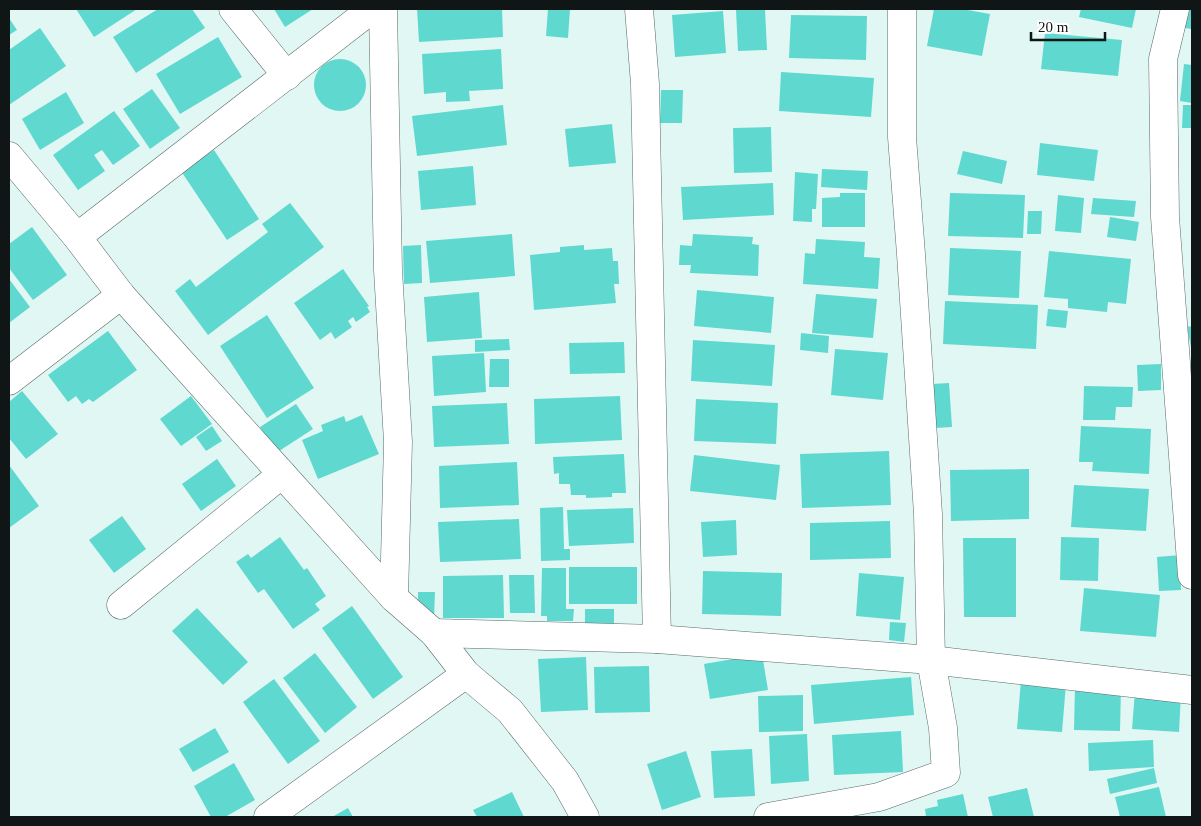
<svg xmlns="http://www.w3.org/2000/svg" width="1201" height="826" font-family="Georgia,serif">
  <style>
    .building { fill: #5fd8cf }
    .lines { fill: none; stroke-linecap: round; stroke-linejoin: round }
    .minor-casing { stroke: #586b68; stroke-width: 29 }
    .minor { stroke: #fff; stroke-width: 28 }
  </style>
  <rect width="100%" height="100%" fill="#e1f7f4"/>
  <g class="building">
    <polygon points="76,9 137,9 94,37"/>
    <polygon points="158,9 192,9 205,28 136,73 113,37"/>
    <polygon points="274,9 313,9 285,27"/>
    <polygon points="417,9 502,9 503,37 419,42"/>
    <polygon points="548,9 570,9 568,38 546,36"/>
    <polygon points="765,9 767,50 738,51 736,10"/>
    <polygon points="934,9 962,9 990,14 982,56 927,46"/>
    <polygon points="1081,9 1136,9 1132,28 1079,17"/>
    <polygon points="1188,9 1192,9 1192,29 1185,28"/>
    <polygon points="723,11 726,53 675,57 672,15"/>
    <polygon points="791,15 867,16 866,60 789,58"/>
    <polygon points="9,18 17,30 9,35"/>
    <polygon points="40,28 66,66 9,105 9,50"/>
    <polygon points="1045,33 1122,40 1118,76 1041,69"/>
    <polygon points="218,37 242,77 180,114 156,74"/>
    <polygon points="501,49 503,89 469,91 470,101 446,102 446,92 424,94 422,54"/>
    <circle cx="340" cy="85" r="26"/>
    <polygon points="1184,64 1192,65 1192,103 1180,101"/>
    <polygon points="781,72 874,78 871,117 779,111"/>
    <polygon points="152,89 180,128 150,149 123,109"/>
    <polygon points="661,90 683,90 682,123 660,123"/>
    <polygon points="66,92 84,123 40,150 22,119"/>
    <polygon points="503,105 507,145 417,156 412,116"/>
    <polygon points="1183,105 1192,105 1192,128 1182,128"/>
    <polygon points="114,111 140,146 113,165 102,150 94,155 105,171 78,190 53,155"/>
    <polygon points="612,124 616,163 569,167 565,129"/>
    <polygon points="771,127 772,172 734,173 733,128"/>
    <polygon points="1040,143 1098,150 1094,181 1037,175"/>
    <polygon points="214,150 259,219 227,240 181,171"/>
    <polygon points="963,151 1007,161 1002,184 957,174"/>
    <polygon points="473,166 476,205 421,210 418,171"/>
    <polygon points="822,169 868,171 867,190 821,187"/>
    <polygon points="795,172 818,174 816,209 812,209 812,222 793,221"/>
    <polygon points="773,183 774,215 683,220 681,187"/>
    <polygon points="840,193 865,193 865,227 822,227 822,198 840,197"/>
    <polygon points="950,193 1025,195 1023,238 948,236"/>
    <polygon points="1058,195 1084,198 1081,233 1055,231"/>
    <polygon points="1093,198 1136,201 1134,217 1091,214"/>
    <polygon points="290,203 324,247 208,335 175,291 190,279 196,287 268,232 262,224"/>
    <polygon points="1028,211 1042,211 1041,234 1027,234"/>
    <polygon points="1110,217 1139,222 1136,241 1107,237"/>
    <polygon points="32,227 67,275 33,300 9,268 9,244"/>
    <polygon points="512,234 515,276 430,283 426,241"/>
    <polygon points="693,234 753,237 752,244 759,245 758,276 690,273 691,265 679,265 680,245 692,246"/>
    <polygon points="816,239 865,242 864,257 880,258 878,289 803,284 805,253 815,254"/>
    <polygon points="421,245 422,283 404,284 403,246"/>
    <polygon points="584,245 584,250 612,248 613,261 618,261 619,284 614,284 616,303 534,310 530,255 560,252 560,247"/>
    <polygon points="950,248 1021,251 1019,298 948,295"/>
    <polygon points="1049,251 1131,259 1126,304 1108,302 1107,312 1068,308 1068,299 1044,297"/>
    <polygon points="343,269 369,306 367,307 370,312 356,322 353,317 348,321 352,327 335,339 331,332 320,340 294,303"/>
    <polygon points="9,279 30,307 9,323"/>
    <polygon points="697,290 774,297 771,333 694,326"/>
    <polygon points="479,292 482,338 427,342 424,297"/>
    <polygon points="816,294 877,299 873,338 812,333"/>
    <polygon points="945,301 1038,305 1036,349 943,344"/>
    <polygon points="1048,309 1068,311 1066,328 1046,326"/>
    <polygon points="267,315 314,388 267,418 220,346"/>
    <polygon points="1192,326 1192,347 1191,347 1187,327"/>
    <polygon points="108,331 137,370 93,402 89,399 82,404 76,396 68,402 48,375"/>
    <polygon points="801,333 829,336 828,353 800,350"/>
    <polygon points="509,339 510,350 475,352 475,340"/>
    <polygon points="693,340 775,345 772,386 691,381"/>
    <polygon points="624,342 625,373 570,374 569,343"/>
    <polygon points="835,349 888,353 883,400 831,395"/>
    <polygon points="484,353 486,392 434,396 432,356"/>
    <polygon points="490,359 509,359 509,387 489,387"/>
    <polygon points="1161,364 1161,390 1138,391 1137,365"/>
    <polygon points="949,383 952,427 935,428 932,384"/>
    <polygon points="1084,386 1133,387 1132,407 1116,407 1115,420 1083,420"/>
    <polygon points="22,391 58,434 26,459 9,438 9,402"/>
    <polygon points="191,396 212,424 181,446 160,419"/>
    <polygon points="620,396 622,440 535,444 534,399"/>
    <polygon points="696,399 778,403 776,444 694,441"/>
    <polygon points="507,403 509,444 434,447 432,406"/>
    <polygon points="296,404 313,429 276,453 260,427"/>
    <polygon points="362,415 379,454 318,479 302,440 323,431 321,425 344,416 346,422"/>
    <polygon points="212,426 222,441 206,451 196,437"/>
    <polygon points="1081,426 1151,429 1149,474 1092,471 1093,462 1079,462"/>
    <polygon points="889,451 891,505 802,508 800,454"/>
    <polygon points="624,454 626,493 612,493 612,497 586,498 586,495 571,495 570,484 559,484 559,473 554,474 553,457"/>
    <polygon points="694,455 780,465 776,500 690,491"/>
    <polygon points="217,459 236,486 201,511 182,484"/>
    <polygon points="517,462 519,505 440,508 439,466"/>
    <polygon points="9,465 39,506 9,528"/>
    <polygon points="1029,469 1029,519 951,521 950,470"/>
    <polygon points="1074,485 1149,489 1146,531 1071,527"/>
    <polygon points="563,507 564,549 570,549 570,560 541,561 540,508"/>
    <polygon points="633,508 634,543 569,546 567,510"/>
    <polygon points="122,516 146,549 114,573 89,540"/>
    <polygon points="519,519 521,559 440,562 438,522"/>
    <polygon points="736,520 737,555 703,557 701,522"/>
    <polygon points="890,521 891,558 810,560 810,523"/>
    <polygon points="280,537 304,570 307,568 326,596 315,604 320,610 293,629 264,589 258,593 236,562 248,554 251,558"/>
    <polygon points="1061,537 1099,538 1098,581 1060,580"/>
    <polygon points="963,538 1016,538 1016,617 964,617"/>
    <polygon points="1180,555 1181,590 1159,591 1157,557"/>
    <rect x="569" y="567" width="68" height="37"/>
    <polygon points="542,568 566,568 566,609 574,609 573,621 547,621 547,616 541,616"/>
    <polygon points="703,571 782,573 781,616 702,614"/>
    <polygon points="859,573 904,577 900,620 856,616"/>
    <polygon points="503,575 504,618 443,618 443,576"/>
    <polygon points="509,575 534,575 535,613 510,613"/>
    <polygon points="1084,588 1160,595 1156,637 1080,631"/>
    <polygon points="418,592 435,592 434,618 418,618"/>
    <polygon points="352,606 403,677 373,699 322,628"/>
    <polygon points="197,608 248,662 223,685 172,631"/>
    <rect x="585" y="609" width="29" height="17"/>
    <polygon points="890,622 906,623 904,642 889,640"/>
    <polygon points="315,653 357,707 325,733 283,678"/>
    <polygon points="762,654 768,690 710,699 704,664"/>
    <polygon points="586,657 588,710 541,712 538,659"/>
    <polygon points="649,666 650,712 595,713 594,667"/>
    <polygon points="911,677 914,715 814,724 811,685"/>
    <polygon points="274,679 320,741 288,764 243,702"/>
    <polygon points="1021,680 1066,684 1062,732 1017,729"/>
    <polygon points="1075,686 1121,687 1120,731 1074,730"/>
    <polygon points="1135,691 1181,693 1179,732 1132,729"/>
    <polygon points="803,695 803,731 759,732 758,696"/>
    <polygon points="215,728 229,752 193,772 179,749"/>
    <polygon points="901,731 903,772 834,775 832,735"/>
    <polygon points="807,734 809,781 771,784 769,736"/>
    <polygon points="1153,740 1154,767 1089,771 1088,743"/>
    <polygon points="752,749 755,796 714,798 711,751"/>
    <polygon points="686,751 701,797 662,810 647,764"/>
    <polygon points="234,763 255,800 225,817 211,817 194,786"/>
    <polygon points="1154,768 1157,783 1110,794 1107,779"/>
    <polygon points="1159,787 1166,817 1120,817 1115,797"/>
    <polygon points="1027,788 1034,817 993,817 988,797"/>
    <polygon points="512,792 524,817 477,817 473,810"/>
    <polygon points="963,794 968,817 926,817 925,809 938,806 937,800"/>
    <polygon points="348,808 353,817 332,817"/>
  </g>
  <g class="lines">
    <defs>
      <g id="minor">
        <polyline points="233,9 287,76"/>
        <polyline points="383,9 388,270 398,442 394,598"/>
        <polyline points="639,9 645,84 657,639"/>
        <polyline points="1175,9 1163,59 1165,217 1192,575"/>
        <polyline points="9,156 77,237 121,295 282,474 394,598 434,633 466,674 510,711 565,781 585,817"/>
        <polyline points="77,237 372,9"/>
        <polyline points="9,381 121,295"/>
        <polyline points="121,605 282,474"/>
        <polyline points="434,633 657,639 931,660 1192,690"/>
        <polyline points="268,817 466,674"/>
        <polyline points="768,817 879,797 946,773 943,728 931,660 928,514 911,254 902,137 902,9"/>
      </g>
    </defs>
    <use href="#minor" class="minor-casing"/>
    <use href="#minor" class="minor"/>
  </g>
  <rect width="1201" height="826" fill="none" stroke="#0f1615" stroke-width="20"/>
  <path d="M1031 32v8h74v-8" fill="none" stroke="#0f1615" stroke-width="2.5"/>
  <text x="1038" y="32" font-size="15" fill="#0f1615" stroke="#ffffff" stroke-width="4" paint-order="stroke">20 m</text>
</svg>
